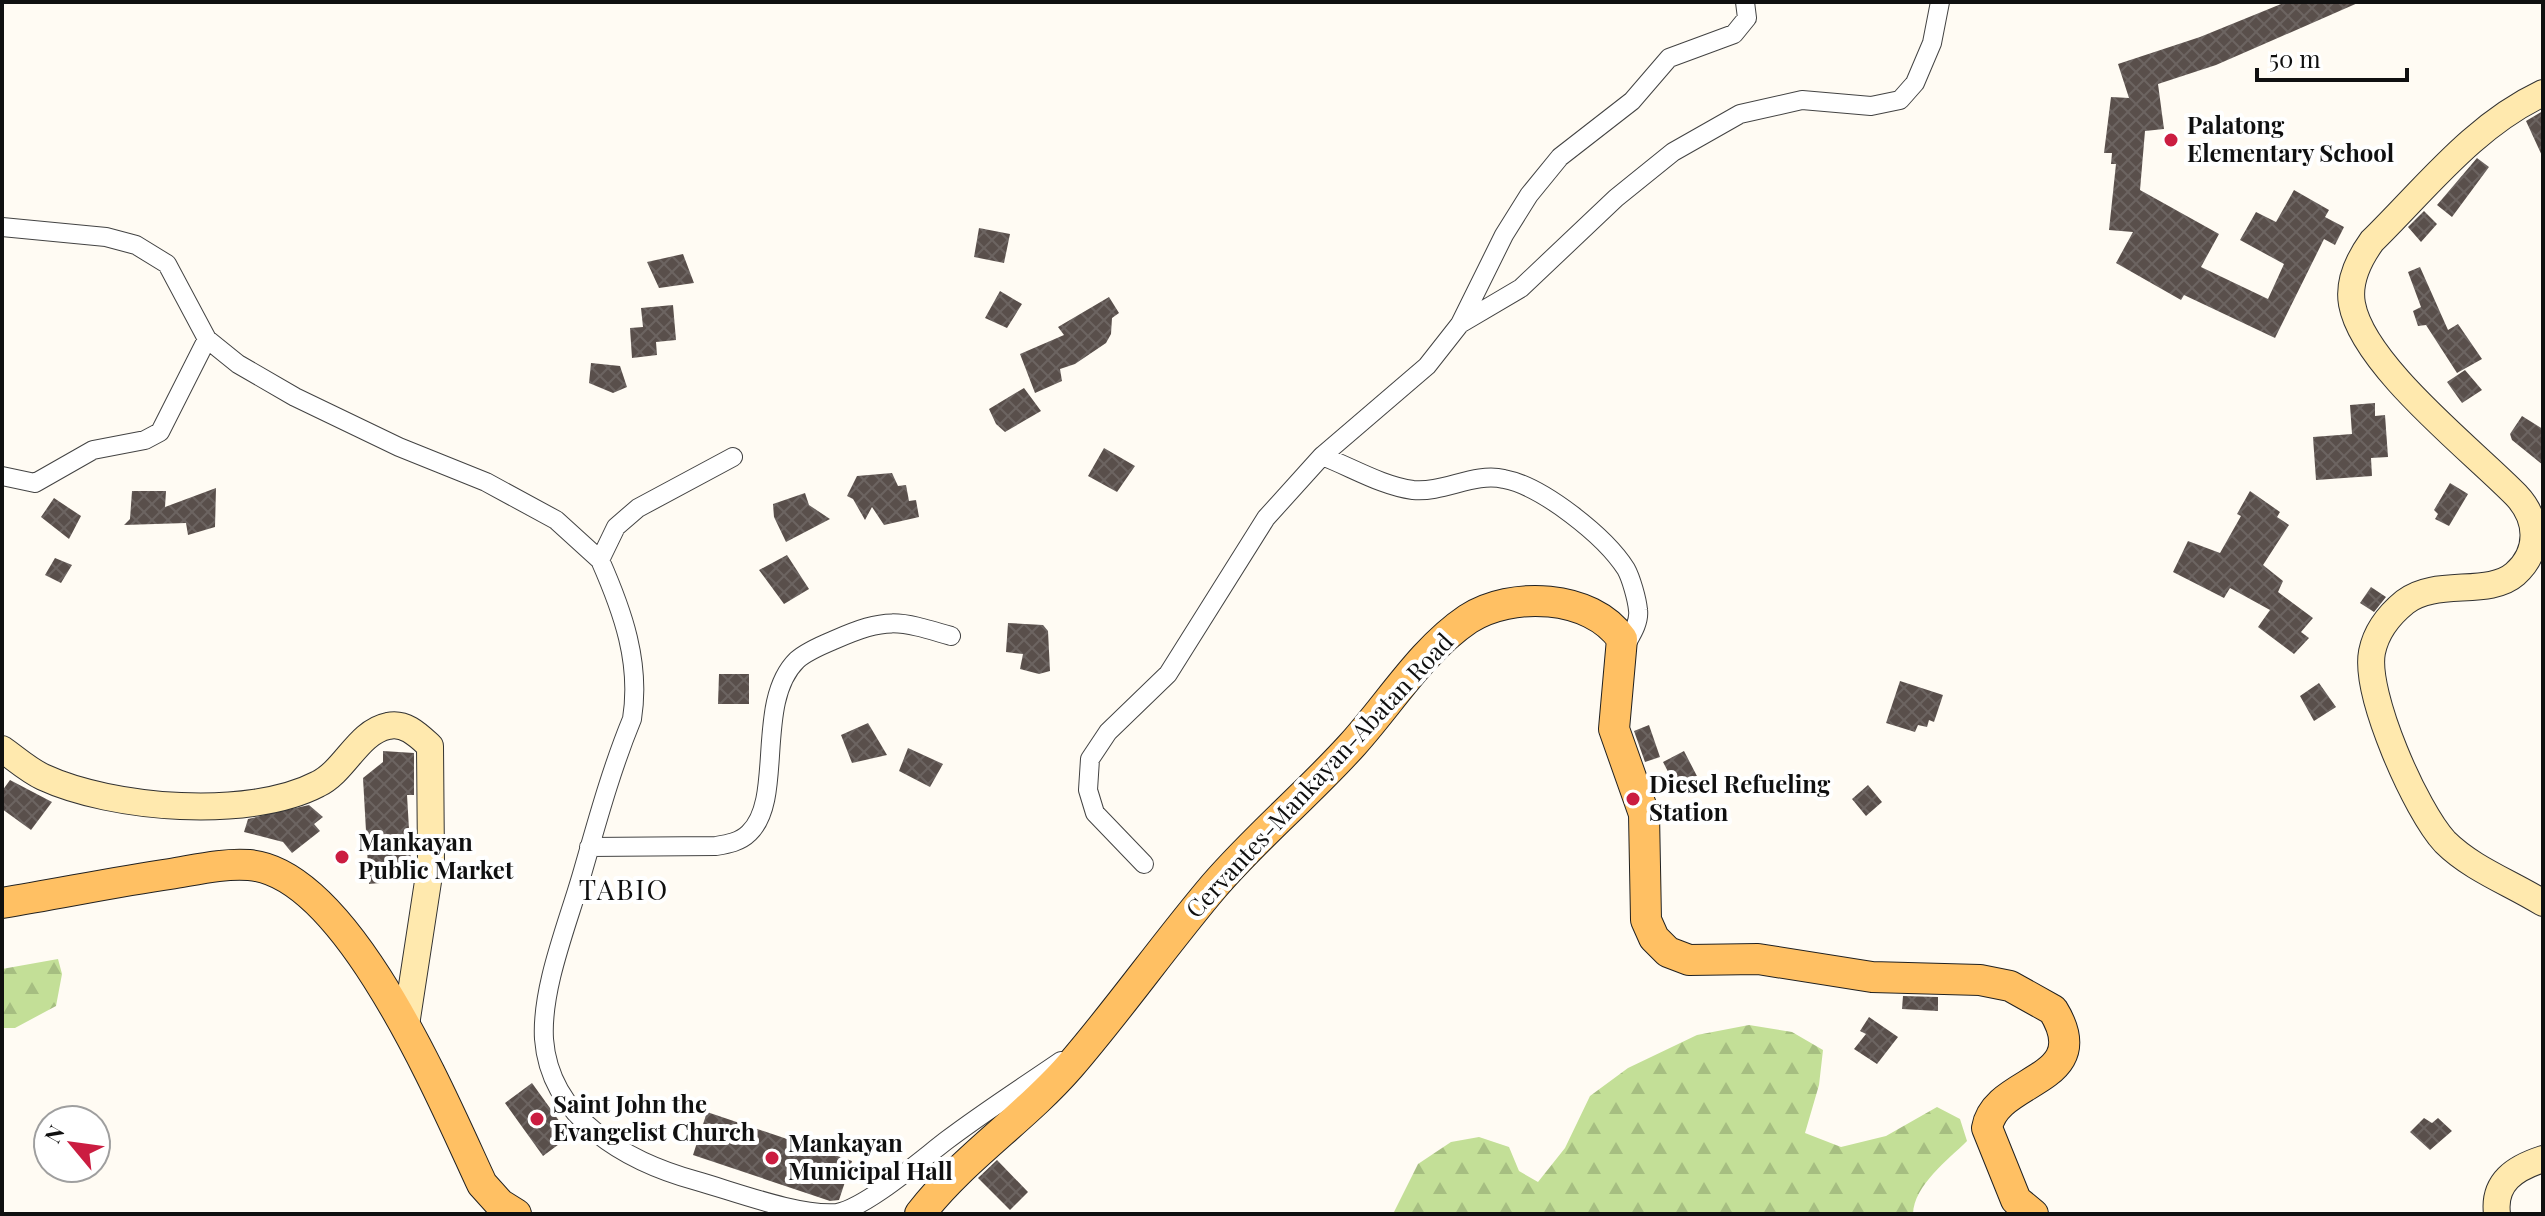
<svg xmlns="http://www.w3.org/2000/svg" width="2545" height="1216" font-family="'Playfair Display',serif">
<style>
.forest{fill:url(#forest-firs)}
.building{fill:url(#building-cross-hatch)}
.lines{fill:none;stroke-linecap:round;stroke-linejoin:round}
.street-casing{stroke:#434343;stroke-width:20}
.secondary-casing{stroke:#323232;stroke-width:28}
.primary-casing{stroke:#212121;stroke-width:32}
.street{stroke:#fff;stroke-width:18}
.secondary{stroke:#ffe9ae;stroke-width:26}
.primary{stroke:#ffc063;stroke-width:30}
.poi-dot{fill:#cb1d41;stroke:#fff;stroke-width:3}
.labels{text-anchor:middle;stroke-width:8;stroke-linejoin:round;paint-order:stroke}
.poi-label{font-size:24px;font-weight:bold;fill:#101010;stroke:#fff;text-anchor:start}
.street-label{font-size:24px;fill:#101010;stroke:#fff}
.quarter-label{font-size:28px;letter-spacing:2px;fill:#101010;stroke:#fff}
</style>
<defs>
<pattern id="forest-firs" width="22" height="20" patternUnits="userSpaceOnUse" patternTransform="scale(2)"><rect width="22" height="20" fill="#c3df97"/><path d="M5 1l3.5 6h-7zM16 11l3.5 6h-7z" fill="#a6be81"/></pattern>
<pattern id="building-cross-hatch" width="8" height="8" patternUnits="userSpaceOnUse" patternTransform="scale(2)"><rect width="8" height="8" fill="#594f4b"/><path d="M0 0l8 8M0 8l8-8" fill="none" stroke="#6c6461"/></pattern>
</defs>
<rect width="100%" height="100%" fill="#fffbf3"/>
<!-- forest -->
<path class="forest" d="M 58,959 L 62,974 L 56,1006 L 15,1028 L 2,1028 L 2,969 Z
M 1749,1025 L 1792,1032 L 1823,1050 L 1819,1085 L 1805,1133 L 1841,1147 L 1886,1136 L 1937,1107 L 1960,1119 L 1967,1141 C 1948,1160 1914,1185 1913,1214 L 1393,1214 L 1418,1164 L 1451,1142 L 1479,1137 L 1509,1147 L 1519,1171 L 1538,1182 L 1565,1148 L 1590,1096 L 1628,1068 L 1697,1035 Z"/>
<!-- building -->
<path class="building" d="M 2286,2 L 2360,2 L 2216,65 L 2158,84 L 2164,129 L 2145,131 L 2140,190 L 2219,234 L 2201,267 L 2268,299 L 2284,264 L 2240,240 L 2256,212 L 2276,222 L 2294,190 L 2329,210 L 2325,217 L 2344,227 L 2335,245 L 2324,239 L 2275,338 L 2184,295 L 2181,300 L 2116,263 L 2133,232 L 2109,230 L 2116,164 L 2111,164 L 2112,153 L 2104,153 L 2111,97 L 2129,98 L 2118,64 L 2200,37 Z
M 2543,111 L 2543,158 L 2526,121 Z
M 2477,158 L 2489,167 L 2452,217 L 2437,205 Z
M 2424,211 L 2437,224 L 2421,242 L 2408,227 Z
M 979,228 L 1010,234 L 1004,263 L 974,257 Z
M 683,254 L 694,283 L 659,288 L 647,262 Z
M 2420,267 L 2448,330 L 2458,324 L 2482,359 L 2457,373 L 2426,325 L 2418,326 L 2413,311 L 2421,307 L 2408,272 Z
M 1000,291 L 1022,304 L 1007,328 L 985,318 Z
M 1109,297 L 1119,313 L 1112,318 L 1111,334 L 1106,343 L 1075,364 L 1060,369 L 1062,381 L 1035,393 L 1020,354 L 1064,335 L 1058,327 Z
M 673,305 L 676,340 L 656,342 L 657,355 L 632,358 L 630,328 L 643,327 L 641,308 Z
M 591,363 L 620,366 L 627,387 L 613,393 L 589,383 Z
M 2465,370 L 2482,390 L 2462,403 L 2447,382 Z
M 1024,388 L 1041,411 L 1005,432 L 996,424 L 989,409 Z
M 2375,403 L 2375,416 L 2385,415 L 2388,457 L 2371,458 L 2372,476 L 2316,480 L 2313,437 L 2352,434 L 2350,405 Z
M 2522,416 L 2543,429 L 2543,465 L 2512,440 L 2510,434 Z
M 1104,448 L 1135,466 L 1117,492 L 1088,476 Z
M 892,473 L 898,486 L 906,485 L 909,501 L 916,500 L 919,517 L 884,525 L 872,507 L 865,520 L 853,499 L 847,496 L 857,476 Z
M 2450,483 L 2468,494 L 2449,526 L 2435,519 L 2438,514 L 2434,510 Z
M 216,488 L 215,527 L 188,535 L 186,523 L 124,525 L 130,519 L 132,491 L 166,491 L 165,507 Z
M 2250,491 L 2280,512 L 2277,517 L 2289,525 L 2263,565 L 2283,581 L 2278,592 L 2313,618 L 2301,632 L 2309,638 L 2294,654 L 2258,627 L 2270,610 L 2230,588 L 2224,598 L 2173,572 L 2188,541 L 2220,553 L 2241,516 L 2237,514 Z
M 805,493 L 809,505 L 830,519 L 786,542 L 774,517 L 773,504 Z
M 54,498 L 81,516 L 69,539 L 41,517 Z
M 787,555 L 809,589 L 784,604 L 759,570 Z
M 55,558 L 72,565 L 61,583 L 45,575 Z
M 2371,587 L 2386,597 L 2374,612 L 2360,603 Z
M 1008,623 L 1043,625 L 1048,631 L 1050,671 L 1039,674 L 1020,669 L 1023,654 L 1006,652 Z
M 719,674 L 749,674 L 749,704 L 718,704 Z
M 1900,681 L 1943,695 L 1934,722 L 1929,720 L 1927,727 L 1918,725 L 1915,732 L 1886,723 Z
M 2319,683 L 2336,707 L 2314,721 L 2300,696 Z
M 868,723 L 887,755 L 852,763 L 841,735 Z
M 1649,725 L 1660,757 L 1645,762 L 1634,731 Z
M 908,748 L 943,764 L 930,787 L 899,771 Z
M 383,751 L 414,753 L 414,795 L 407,795 L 412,880 L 369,884 L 363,778 L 383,762 Z
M 1684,751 L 1699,780 L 1678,791 L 1663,762 Z
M 10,780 L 52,802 L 31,830 L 2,809 L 2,791 Z
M 1868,785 L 1882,802 L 1866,816 L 1852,799 Z
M 309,805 L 323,817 L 314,824 L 320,831 L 292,853 L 283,842 L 244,832 L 248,819 Z
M 1903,996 L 1938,997 L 1938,1011 L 1902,1009 Z
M 1869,1017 L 1898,1037 L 1877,1064 L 1854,1049 L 1866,1034 L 1860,1031 Z
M 532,1083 L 570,1136 L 543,1156 L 505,1103 Z
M 707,1112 L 852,1161 L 839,1200 L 830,1201 L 693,1155 Z
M 2424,1118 L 2432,1123 L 2438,1118 L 2452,1131 L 2430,1150 L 2410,1132 Z
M 997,1160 L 1028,1192 L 1010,1210 L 978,1178 Z"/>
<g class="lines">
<!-- street casing -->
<g class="street-casing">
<path id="street" d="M 2,227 L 106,237 L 136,245 L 167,264 L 207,339 L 238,364 L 295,397 L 399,447 L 486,482 L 556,520 L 600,560
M 1460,324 L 1521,288 L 1616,198 L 1673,152 L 1740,114 L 1802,100 L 1871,106 L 1900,100 L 1915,83 L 1932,43 L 1940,2
M 1322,456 L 1427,366 L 1460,324 L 1504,235 L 1529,195 L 1560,157 L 1632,101 L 1669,58 L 1734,34 L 1747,18 L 1745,2
M 733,457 L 638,508 L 616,527 L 600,560 C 623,612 641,663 632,719 C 611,770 597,822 582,874 C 568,923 541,988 544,1039 C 550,1119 627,1162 697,1181 C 736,1192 798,1216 837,1213 C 867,1207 922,1159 947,1140 C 984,1112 1023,1087 1061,1061
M 2,476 L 35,483 L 93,450 L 145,440 L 160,432 L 207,339
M 589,847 L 716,846 C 728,844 740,842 749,833 C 785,799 754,702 797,660 C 807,651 822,645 834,640 C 887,617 897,620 951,636
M 1144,864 L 1095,813 L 1088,790 L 1090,759 L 1108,732 L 1168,674 L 1266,518 L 1322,456 C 1351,467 1382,486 1413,490 C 1444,493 1474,472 1504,479 C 1542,486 1605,536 1626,569 C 1631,578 1637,599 1638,610 C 1640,624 1629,638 1623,650"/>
</g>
<!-- secondary casing -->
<g class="secondary-casing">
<path id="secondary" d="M 2543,93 C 2473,126 2426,188 2372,241 C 2359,259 2348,282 2352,304 C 2363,365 2471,449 2516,495 C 2538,518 2541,551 2515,574 C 2489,597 2435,578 2405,602 C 2389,615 2376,632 2372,652 C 2364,694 2416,811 2445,842 C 2472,869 2511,883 2543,903
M 2,749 C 15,758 28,770 43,777 C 112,809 249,820 318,784 C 345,771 358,732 388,726 C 405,722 418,735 430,746 L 431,862 L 406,1025
M 2497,1214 C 2493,1182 2515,1168 2543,1159"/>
</g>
<!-- primary casing -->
<g class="primary-casing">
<path id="primary" d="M 2,903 C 58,894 114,882 170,874 C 195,870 223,863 249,865 C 349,873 444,1103 482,1184 L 500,1204 L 516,1214
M 920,1214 C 963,1158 1024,1119 1070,1066 C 1120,1008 1164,945 1214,886 C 1257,836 1309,793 1353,744 C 1390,703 1422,650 1468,619 C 1511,591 1591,594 1622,639 L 1614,729 L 1644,814 L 1646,920 L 1654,938 L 1668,952 L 1689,960 L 1758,959 L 1872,977 L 1980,980 L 2010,986 L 2053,1010 C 2098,1083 1995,1077 1987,1128 L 2016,1200 L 2033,1214"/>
</g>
<!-- street -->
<use href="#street" class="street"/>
<!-- secondary -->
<use href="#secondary" class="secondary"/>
<!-- primary -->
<use href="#primary" class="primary"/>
</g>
<!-- markers -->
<g class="poi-dot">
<circle cx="2171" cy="140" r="8"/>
<circle cx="1633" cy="799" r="8"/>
<circle cx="342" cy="857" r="8"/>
<circle cx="537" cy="1119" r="8"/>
<circle cx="772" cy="1158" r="8"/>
</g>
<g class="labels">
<!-- poi labels -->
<g class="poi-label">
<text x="2187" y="134">Palatong<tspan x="2187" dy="28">Elementary School</tspan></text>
<text x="1649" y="793">Diesel Refueling<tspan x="1649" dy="28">Station</tspan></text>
<text x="358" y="851">Mankayan<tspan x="358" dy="28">Public Market</tspan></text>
<text x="553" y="1113">Saint John the<tspan x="553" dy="28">Evangelist Church</tspan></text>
<text x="788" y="1152">Mankayan<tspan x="788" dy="28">Municipal Hall</tspan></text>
</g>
<!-- street labels -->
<g class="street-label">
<text transform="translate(1320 776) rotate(-47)" y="8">Cervantes-Mankayan-Abatan Road</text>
</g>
<!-- quarter labels -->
<g class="quarter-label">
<text x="624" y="900">TABIO</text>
</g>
</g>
<!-- border -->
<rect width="2545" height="1216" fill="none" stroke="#101010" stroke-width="8"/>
<!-- north arrow -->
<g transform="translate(72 1144) rotate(299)"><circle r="38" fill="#ffffff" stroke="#9f9f9f" stroke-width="2"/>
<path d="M0-6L14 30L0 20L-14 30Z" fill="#cb1d41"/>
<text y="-12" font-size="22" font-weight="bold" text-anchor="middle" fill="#101010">N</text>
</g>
<!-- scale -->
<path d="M2257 68v12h150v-12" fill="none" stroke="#101010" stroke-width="4"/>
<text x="2269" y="68" font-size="24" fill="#101010" stroke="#ffffff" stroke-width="6" paint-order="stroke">50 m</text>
</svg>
